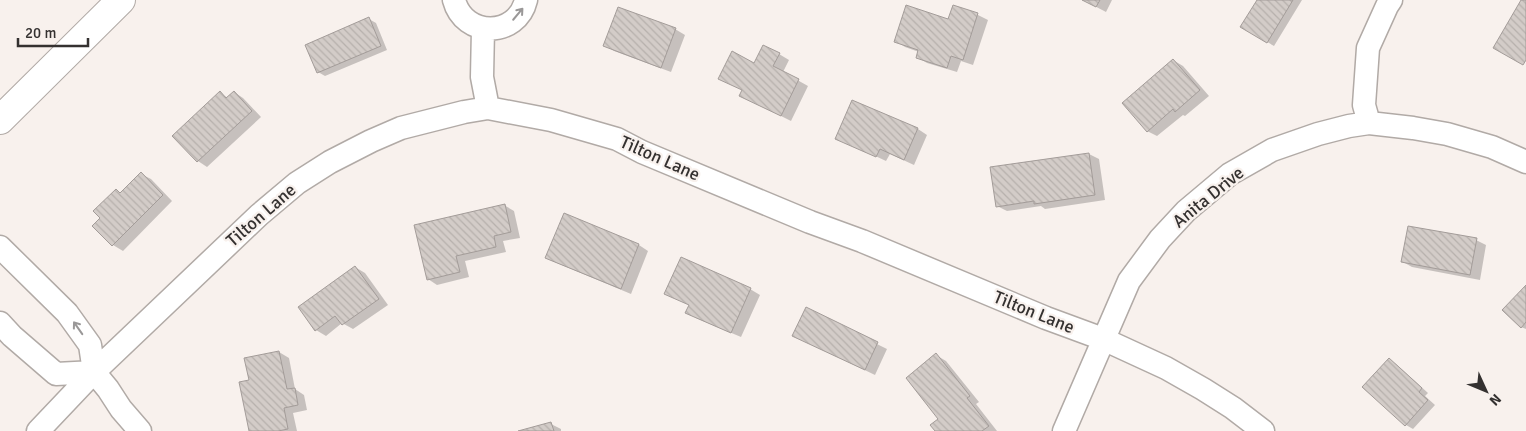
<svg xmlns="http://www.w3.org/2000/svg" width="1526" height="431" font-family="Signika,sans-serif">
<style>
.shadow{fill:#0003}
.building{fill:url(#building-back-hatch);stroke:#a39c99}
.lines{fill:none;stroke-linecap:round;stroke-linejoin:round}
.street-casing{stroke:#b1aaa6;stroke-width:25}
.secondary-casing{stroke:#b1aaa6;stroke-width:30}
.street{stroke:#fff;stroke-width:22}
.secondary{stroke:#fff;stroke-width:28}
.oneway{stroke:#9a9898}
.labels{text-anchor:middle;stroke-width:4.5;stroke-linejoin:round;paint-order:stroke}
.street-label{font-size:18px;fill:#343130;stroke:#f8f1ed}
</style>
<defs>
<pattern id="building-back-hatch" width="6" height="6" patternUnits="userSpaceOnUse" patternTransform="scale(1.25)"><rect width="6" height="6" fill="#d3ccc8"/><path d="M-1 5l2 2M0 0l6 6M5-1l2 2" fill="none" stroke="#b6b0ac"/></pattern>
</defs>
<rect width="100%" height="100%" fill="#f8f1ed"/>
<!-- shadow -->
<path class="shadow" d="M 1083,0 L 1112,0 L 1106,12 Z
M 1259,0 L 1302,0 L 1274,46 L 1242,27 Z
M 954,6 L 978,15 L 988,20 L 973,65 L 961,61 L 957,72 L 927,63 L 917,57 L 919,52 L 905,47 L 896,41 L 949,21 Z
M 369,19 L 376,23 L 387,50 L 325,76 L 318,72 Z
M 675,29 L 685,35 L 671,72 L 614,51 L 605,45 Z
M 779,54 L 789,60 L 783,72 L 808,86 L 791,121 L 751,101 L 754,64 Z
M 1173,60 L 1183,66 L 1209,96 L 1185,116 L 1183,115 L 1157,136 L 1147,131 Z
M 234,92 L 243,98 L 261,117 L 207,167 L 198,161 L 174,136 L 220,93 L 228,98 Z
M 853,101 L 918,129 L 927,135 L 914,165 L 890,154 L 886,161 L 837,138 Z
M 1089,154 L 1099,159 L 1105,200 L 1045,209 L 1041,206 L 1007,211 L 997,206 Z
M 141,174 L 151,179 L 172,201 L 123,251 L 113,245 L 94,226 L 102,218 L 121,194 Z
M 504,205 L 514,211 L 520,238 L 503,241 L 506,252 L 465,261 L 469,277 L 437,285 L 428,279 Z
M 565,215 L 639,245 L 648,251 L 631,294 L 557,263 L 547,258 Z
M 1476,240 L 1486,245 L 1480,280 L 1412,267 L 1403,262 Z
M 355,267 L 365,273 L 388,305 L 353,329 L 342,323 L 326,336 L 316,330 Z
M 1526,287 L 1526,329 L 1521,327 Z
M 750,289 L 760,295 L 741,337 L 696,318 Z
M 806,309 L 887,349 L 875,375 L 804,341 Z
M 279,352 L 289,358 L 295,389 L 304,395 L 307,410 L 293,413 L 297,431 L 250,431 L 250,381 Z
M 936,355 L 946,361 L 979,402 L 976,404 L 997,431 L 936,431 L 940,419 Z
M 1389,360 L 1396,364 L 1428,393 L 1425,396 L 1435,405 L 1413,429 L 1406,425 L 1364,387 Z
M 551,424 L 561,429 L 561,431 L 523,431 Z"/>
<!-- building -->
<path class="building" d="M 1082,0 L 1100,0 L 1096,7 Z
M 1257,0 L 1293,0 L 1267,43 L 1240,27 Z
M 1521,0 L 1526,0 L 1526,60 L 1523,65 L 1493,48 Z
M 906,5 L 948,19 L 953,5 L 978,13 L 963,60 L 951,56 L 947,68 L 916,58 L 918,50 L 894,42 Z
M 618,7 L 676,28 L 661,68 L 603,46 Z
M 369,17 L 381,46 L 317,73 L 305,45 Z
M 763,45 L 780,53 L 773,66 L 799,79 L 781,116 L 739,96 L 742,90 L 718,79 L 732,51 L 754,63 Z
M 1173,59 L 1200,90 L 1175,112 L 1173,109 L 1147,132 L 1122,103 Z
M 220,91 L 226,98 L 234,91 L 252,111 L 197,162 L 172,136 Z
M 852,100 L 918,128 L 904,160 L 880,149 L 876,157 L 835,139 Z
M 1089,153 L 1095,195 L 1034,204 L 1034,201 L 996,207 L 990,167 Z
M 141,172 L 163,195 L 112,246 L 92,226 L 100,218 L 93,211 L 116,189 L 120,193 Z
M 505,204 L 511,232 L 494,236 L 496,247 L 456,256 L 460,272 L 427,280 L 414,225 Z
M 564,213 L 639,244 L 621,289 L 545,258 Z
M 1408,226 L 1477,238 L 1470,275 L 1401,262 Z
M 681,257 L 751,288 L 731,333 L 685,313 L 689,305 L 664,294 Z
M 355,266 L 379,299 L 342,325 L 335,316 L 315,331 L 298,307 Z
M 1526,285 L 1526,322 L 1521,328 L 1502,310 Z
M 806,307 L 878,342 L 865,370 L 792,336 Z
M 279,351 L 287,389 L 295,388 L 298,405 L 284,408 L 288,429 L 278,431 L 249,431 L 239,382 L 249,380 L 244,358 Z
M 936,353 L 970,396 L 967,398 L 989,426 L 982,431 L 935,431 L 930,425 L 938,419 L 906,378 Z
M 1389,358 L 1422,388 L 1419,392 L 1428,400 L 1405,426 L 1362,387 Z
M 551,422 L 554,431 L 518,431 Z"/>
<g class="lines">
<!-- street casing -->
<g class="street-casing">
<path id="street" d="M 454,0 C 464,38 517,38 526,0
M 483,29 L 482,77 L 488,108
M 1369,123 L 1364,105 L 1368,48 L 1387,6 L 1391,0
M 0,247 L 67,313 L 90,345 L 94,372 L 108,389 L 121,409 L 140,431
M 0,323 L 12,336 L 56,374 L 94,372
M 38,431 L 94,372 L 259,215 L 297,183 L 330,162 L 371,141 L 401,128 L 464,112 L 488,108 L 551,120 L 617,139 L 642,152 L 810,222 L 862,241 L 1046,318 L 1103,339 L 1166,368 L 1203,389 L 1233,408 L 1263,431
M 1064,431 L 1129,281 L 1160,239 L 1186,211 L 1230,174 L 1272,150 L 1318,134 L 1349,126 L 1369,123 L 1413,128 L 1447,134 L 1492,147 L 1526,162"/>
</g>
<!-- secondary casing -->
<g class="secondary-casing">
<path id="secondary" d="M 0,120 L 121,0"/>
</g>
<!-- street -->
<use href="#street" class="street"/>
<!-- secondary -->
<use href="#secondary" class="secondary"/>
</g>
<!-- one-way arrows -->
<defs><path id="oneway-shaft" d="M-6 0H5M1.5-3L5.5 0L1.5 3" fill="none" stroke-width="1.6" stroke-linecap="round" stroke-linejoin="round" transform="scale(1.25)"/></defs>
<g class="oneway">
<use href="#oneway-shaft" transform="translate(518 14) rotate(-50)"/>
<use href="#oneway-shaft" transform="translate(78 328) rotate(-125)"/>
</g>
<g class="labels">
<!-- street labels -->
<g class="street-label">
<text transform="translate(660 158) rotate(24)" y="6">Tilton Lane</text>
<text transform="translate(1208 197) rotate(-39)" y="6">Anita Drive</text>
<text transform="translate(261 215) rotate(-41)" y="6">Tilton Lane</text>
<text transform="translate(1034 312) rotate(22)" y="6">Tilton Lane</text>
</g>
</g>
<!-- north arrow -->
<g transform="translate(1486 391) rotate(134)" stroke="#f8f1ed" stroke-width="4" paint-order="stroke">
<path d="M0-4L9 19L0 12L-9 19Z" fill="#343130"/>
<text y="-8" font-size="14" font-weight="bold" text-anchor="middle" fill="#343130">N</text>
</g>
<!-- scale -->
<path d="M18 38v8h70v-8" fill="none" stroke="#343130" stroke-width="2.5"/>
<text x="25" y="38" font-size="15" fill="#343130" stroke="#f8f1ed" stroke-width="4" paint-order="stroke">20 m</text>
</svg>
